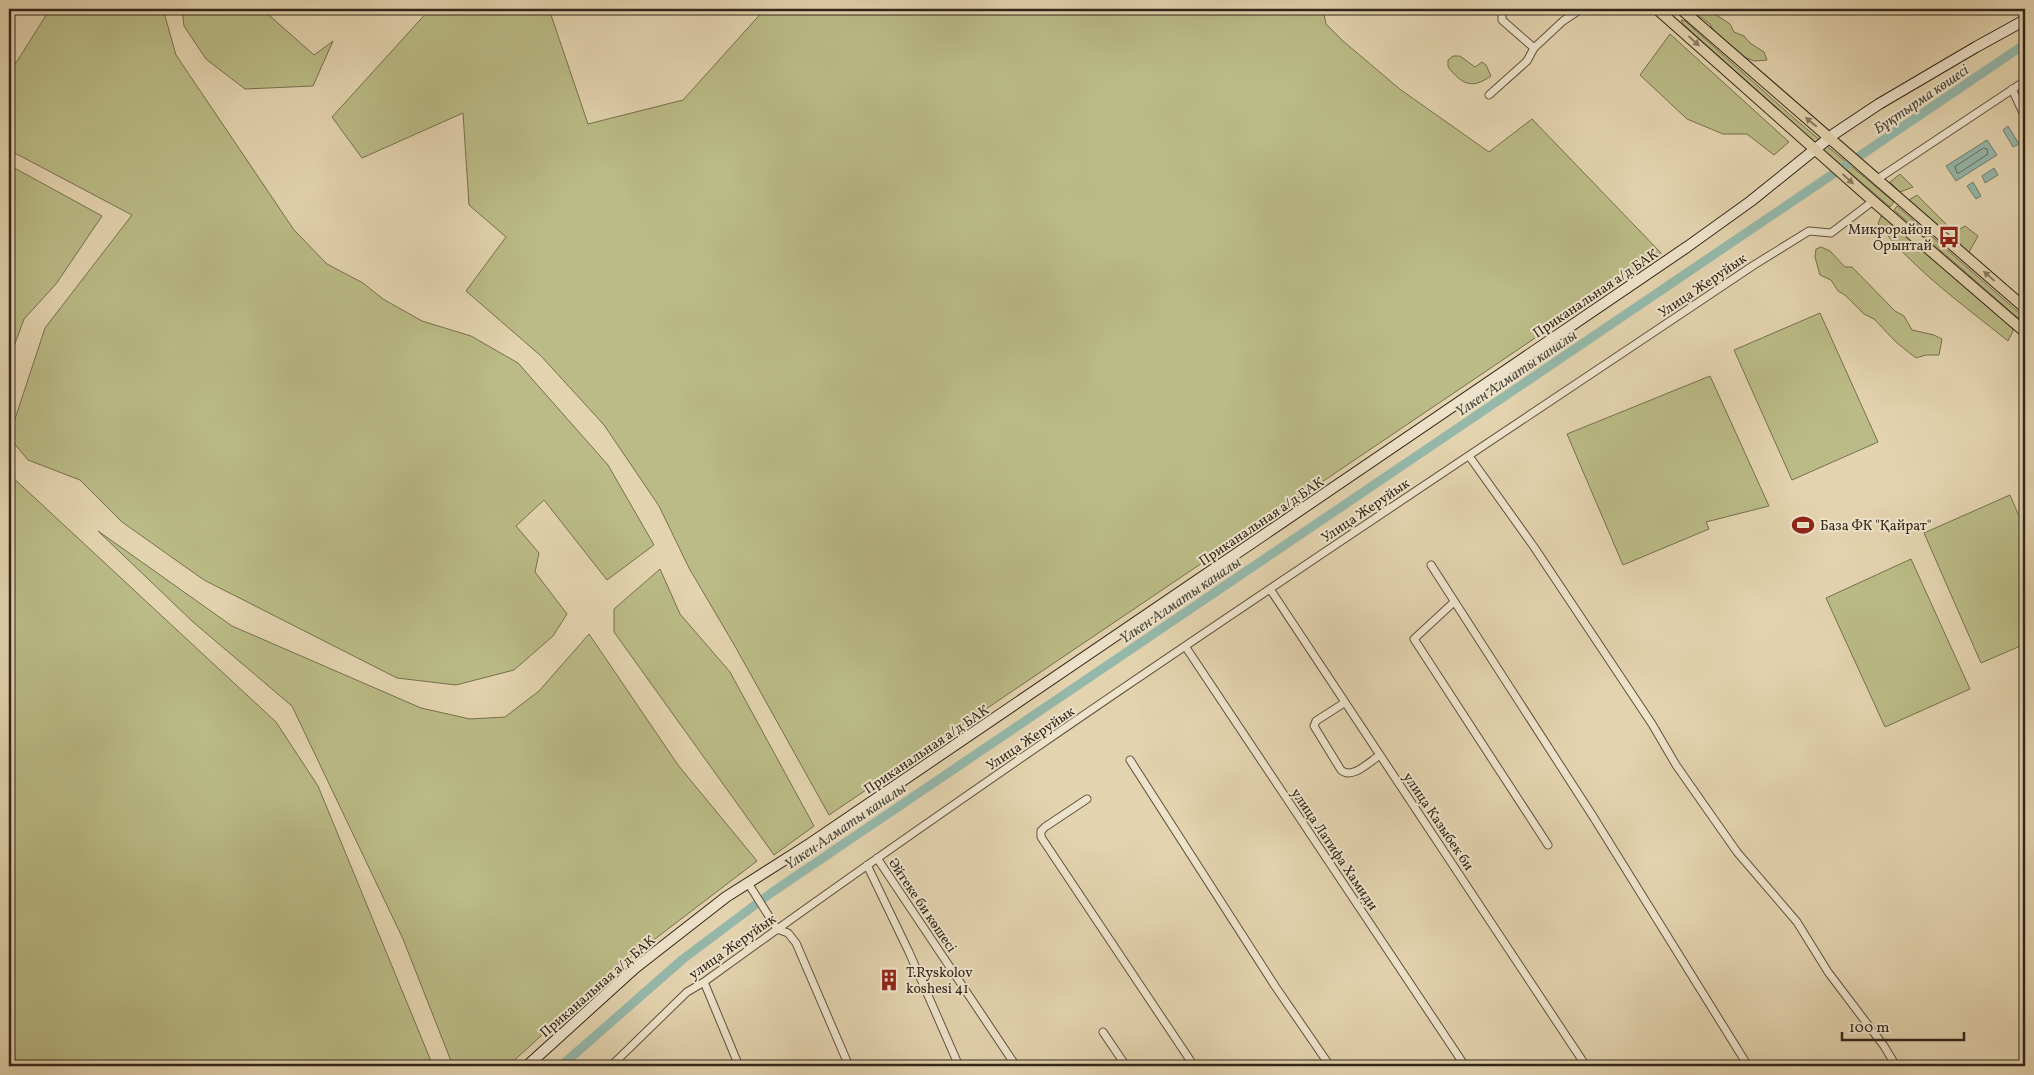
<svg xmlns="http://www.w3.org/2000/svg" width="2034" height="1075" font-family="Vollkorn,serif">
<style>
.green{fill:#babb86;stroke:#767050}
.water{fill:#95b8aa;stroke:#6e7e70}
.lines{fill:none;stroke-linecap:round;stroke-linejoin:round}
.shore{stroke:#646f62;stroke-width:1}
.canal{stroke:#95b8aa;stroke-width:9}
.street-casing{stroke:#5f513f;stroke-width:9}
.secondary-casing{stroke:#33261a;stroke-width:12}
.primary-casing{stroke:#33261a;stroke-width:12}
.street{stroke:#ede2ca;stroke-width:7}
.secondary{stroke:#ede2ca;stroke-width:10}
.primary{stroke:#e3d3ae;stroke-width:10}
.oneway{fill:#8b7c64}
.labels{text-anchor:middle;stroke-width:4;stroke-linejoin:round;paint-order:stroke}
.poi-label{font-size:14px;fill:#33261a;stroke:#ede2ca;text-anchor:start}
.street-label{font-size:14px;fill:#33261a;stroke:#ede2ca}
.water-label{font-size:15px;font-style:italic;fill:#4c4a3e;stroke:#ede2ca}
</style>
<rect width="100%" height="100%" fill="#e3d3ae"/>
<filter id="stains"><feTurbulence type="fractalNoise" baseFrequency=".004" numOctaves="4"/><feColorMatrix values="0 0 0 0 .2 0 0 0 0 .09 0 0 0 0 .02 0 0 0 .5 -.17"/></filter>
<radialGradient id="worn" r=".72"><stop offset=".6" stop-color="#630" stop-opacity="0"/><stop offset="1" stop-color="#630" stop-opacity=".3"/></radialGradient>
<!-- green -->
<path class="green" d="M 50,9 L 163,9 L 176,55 L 294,230 L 327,264 L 363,283 L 383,299 L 422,321 L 471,336 L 518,363 L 608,465 L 654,545 L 607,580 L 544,500 L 516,526 L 539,553 L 535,572 L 567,614 L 553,636 L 514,670 L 456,685 L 397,678 L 204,580 L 122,522 L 80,480 L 28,460 L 9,437 L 45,328 L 132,215 L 9,150 L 9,74 Z
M 182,9 L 262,9 L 314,55 L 333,41 L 313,86 L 245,89 L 206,59 L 184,26 Z
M 430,9 L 549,9 L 588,124 L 683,100 L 765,9 L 1323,9 L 1326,24 L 1343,41 L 1401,90 L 1489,152 L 1532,119 L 1661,253 L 829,815 L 736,648 L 689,568 L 659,506 L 604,425 L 541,356 L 466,291 L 506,237 L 469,205 L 463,113 L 362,158 L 332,117 Z
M 1690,9 L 1711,9 L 1713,13 L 1730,24 L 1734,32 L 1744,36 L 1750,43 L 1764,52 L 1767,60 L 1754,61 L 1740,55 L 1713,30 L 1710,24 Z
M 1681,20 L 1685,21 L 1796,120 L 1894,202 L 1890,207 L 1792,123 L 1683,24 Z
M 1670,34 L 1789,142 L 1774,155 L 1747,134 L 1723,134 L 1687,119 L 1640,75 Z
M 1453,56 L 1460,56 L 1475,67 L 1482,62 L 1486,65 L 1491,76 C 1471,90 1462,84 1448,67 L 1448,60 Z
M 9,165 L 102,216 L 56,284 L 24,319 L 9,360 Z
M 1900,174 L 1913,187 L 1900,192 L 1890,182 Z
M 1917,195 L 1947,225 L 1941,231 L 1909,200 Z
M 1897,206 L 2025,318 L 2025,324 L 1894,210 Z
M 1881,216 L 1889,218 L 2011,323 L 2013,331 L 2008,341 C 1962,304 1914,270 1878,224 Z
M 1965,226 L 1978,236 L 1968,254 L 1959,245 L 1959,237 L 1953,233 Z
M 1821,247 L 1830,251 L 1845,267 L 1852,267 L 1895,311 L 1904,316 L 1912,330 L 1934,335 L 1942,339 L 1939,355 L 1926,355 L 1916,358 L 1897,343 L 1874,319 L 1864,314 L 1845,295 L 1838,291 L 1831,280 L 1820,275 L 1815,257 L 1816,249 Z
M 1820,313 L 1878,442 L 1792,480 L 1734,350 Z
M 1710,376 L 1769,506 L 1706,522 L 1709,529 L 1623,565 L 1567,434 Z
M 9,474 L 276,722 L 318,786 L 433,1066 L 9,1066 Z
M 2010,495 L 2025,530 L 2025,644 L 1981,663 L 1924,533 Z
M 98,531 L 232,626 L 421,708 L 470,719 L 505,717 L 539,691 L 589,634 L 678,765 L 757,861 L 609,974 L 508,1066 L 453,1066 L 403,939 L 292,706 L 193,622 Z
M 1911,559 L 1970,689 L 1885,727 L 1826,598 Z
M 660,569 L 680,614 L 730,672 L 814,826 L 774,855 L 614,632 L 614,609 Z"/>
<!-- water -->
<path class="water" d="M 2008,126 L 2019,144 L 2013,147 L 2003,130 Z
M 1987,140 L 1997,155 L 1956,181 L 1946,166 Z
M 1994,168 L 1998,175 L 1985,183 L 1982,176 Z
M 1973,182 L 1981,196 L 1976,199 L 1967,186 Z"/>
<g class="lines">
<!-- shore -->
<path class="shore" d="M 1984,148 L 1987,149 L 1988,154 L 1959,173 L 1957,173 L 1955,167 Z"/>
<!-- canal -->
<path class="canal" d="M 561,1066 L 683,959 L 771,893 L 2025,44"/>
<!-- street casing -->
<g class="street-casing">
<path id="street" d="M 1534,48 L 1563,21 L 1581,9
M 2012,89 L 2025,117
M 1489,95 L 1527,61 L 1534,48 L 1502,20 L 1502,9
M 1876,180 L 2025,81
M 1469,456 L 1534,547 L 1652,724 L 1676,765 L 1737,852 L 1797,922 L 1828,972 L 1884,1046 L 1896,1066
M 1431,565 L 1594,818 L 1748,1066
M 1270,589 L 1586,1066
M 1454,602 L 1414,639 L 1548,845
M 1185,646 L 1465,1066
M 1344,703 L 1316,721 L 1314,726 L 1341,770 C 1352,780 1369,762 1380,755
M 1130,760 L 1275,986 L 1330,1066
M 1087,799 L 1045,827 L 1041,831 L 1041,837 L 1194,1066
M 877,858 L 1016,1066
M 867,865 L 909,952 L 959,1066
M 748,883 L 777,929 L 788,933 L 796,943 L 849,1066
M 704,982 L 739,1066
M 1103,1032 L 1126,1066
M 611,1066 L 687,992 L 704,982 C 1047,733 1402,501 1754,265 L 1809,231 L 1831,233 L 1873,201"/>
</g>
<!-- secondary casing -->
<g class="secondary-casing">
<path id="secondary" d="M 527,1066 L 635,968 L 726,897 L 811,843 L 1687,247 L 1751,201 L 1834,134 L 1879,104 L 1976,47 L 2025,20"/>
</g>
<!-- primary casing -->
<g class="primary-casing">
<path id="primary" d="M 1657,9 L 1873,201 L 2025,332
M 1681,9 L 2025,308"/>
</g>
<!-- street -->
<use href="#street" class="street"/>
<!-- secondary -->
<use href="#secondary" class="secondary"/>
<!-- primary -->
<use href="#primary" class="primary"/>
</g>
<!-- one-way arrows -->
<defs><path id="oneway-solid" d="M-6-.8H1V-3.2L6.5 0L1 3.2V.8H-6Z" transform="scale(1.25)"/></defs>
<g class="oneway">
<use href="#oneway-solid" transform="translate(1694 41) rotate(42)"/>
<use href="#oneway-solid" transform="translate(1811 122) rotate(-140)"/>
<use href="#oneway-solid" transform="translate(1848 179) rotate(42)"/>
<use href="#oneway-solid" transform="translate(1989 276) rotate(-139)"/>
</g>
<!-- icons -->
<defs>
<g id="bus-bare" transform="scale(1.725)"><path d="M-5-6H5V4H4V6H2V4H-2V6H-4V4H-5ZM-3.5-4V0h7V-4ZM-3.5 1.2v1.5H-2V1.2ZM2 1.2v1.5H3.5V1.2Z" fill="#8f2418" stroke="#ede2ca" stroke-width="2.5" paint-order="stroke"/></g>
<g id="stadium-bare" transform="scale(1.725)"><path d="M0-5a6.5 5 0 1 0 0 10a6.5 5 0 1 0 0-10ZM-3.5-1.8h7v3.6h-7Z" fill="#8f2418" stroke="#ede2ca" stroke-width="2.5" paint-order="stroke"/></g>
<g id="building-bare" transform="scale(1.725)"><path d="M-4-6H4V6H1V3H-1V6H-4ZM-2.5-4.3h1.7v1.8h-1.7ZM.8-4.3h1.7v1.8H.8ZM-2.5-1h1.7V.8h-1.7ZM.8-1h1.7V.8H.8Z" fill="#8f2418" stroke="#ede2ca" stroke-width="2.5" paint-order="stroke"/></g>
</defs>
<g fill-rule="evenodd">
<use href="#bus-bare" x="1949" y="237"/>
<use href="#stadium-bare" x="1803" y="525"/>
<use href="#building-bare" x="889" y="980"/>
</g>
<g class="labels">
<!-- poi labels -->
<g class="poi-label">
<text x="1932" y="234" text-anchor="end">Микрорайон<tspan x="1932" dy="16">Орынтай</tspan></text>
<text x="1820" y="530">База ФК "Қайрат"</text>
<text x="906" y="977">T.Ryskolov<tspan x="906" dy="16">koshesi 41</tspan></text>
</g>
<!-- street labels -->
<g class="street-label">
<text transform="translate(1702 285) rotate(-34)" y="5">Улица Жеруйык</text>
<text transform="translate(1595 293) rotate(-34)" y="5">Приканальная а/д БАК</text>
<text transform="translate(1365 510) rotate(-34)" y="5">Улица Жеруйык</text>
<text transform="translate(1261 521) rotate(-34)" y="5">Приканальная а/д БАК</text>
<text transform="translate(1030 738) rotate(-34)" y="5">Улица Жеруйык</text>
<text transform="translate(926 749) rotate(-34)" y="5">Приканальная а/д БАК</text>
<text transform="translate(1439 821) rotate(56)" y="5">улица Казыбек би</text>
<text transform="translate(1335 849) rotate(56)" y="5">улица Латифа Хамиди</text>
<text transform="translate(923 905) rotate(56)" y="5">Әйтеке би көшесі</text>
<text transform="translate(732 946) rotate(-35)" y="5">улица Жеруйык</text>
<text transform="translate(597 986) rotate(-41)" y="5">Приканальная а/д БАК</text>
</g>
<!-- water labels -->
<g class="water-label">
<text transform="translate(1921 99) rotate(-34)" y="5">Бұқтырма көшесі</text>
<text transform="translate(1516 373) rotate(-34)" y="5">Үлкен Алматы каналы</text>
<text transform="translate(1180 600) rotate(-34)" y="5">Үлкен Алматы каналы</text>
<text transform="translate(845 826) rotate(-34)" y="5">Үлкен Алматы каналы</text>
</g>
</g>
<!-- margin -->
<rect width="2034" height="1075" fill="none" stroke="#e3d3ae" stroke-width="30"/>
<rect x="10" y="10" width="2014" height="1055" fill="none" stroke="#33261a" stroke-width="2.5"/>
<rect x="15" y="15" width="2004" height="1045" fill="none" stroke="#33261a"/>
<!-- scale -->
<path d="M1842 1032v8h122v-8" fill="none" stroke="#33261a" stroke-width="2.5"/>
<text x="1849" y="1032" font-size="15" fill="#33261a" stroke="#ede2ca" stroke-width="4" paint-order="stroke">100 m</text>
<rect width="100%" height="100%" filter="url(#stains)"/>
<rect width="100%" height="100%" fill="url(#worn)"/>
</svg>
